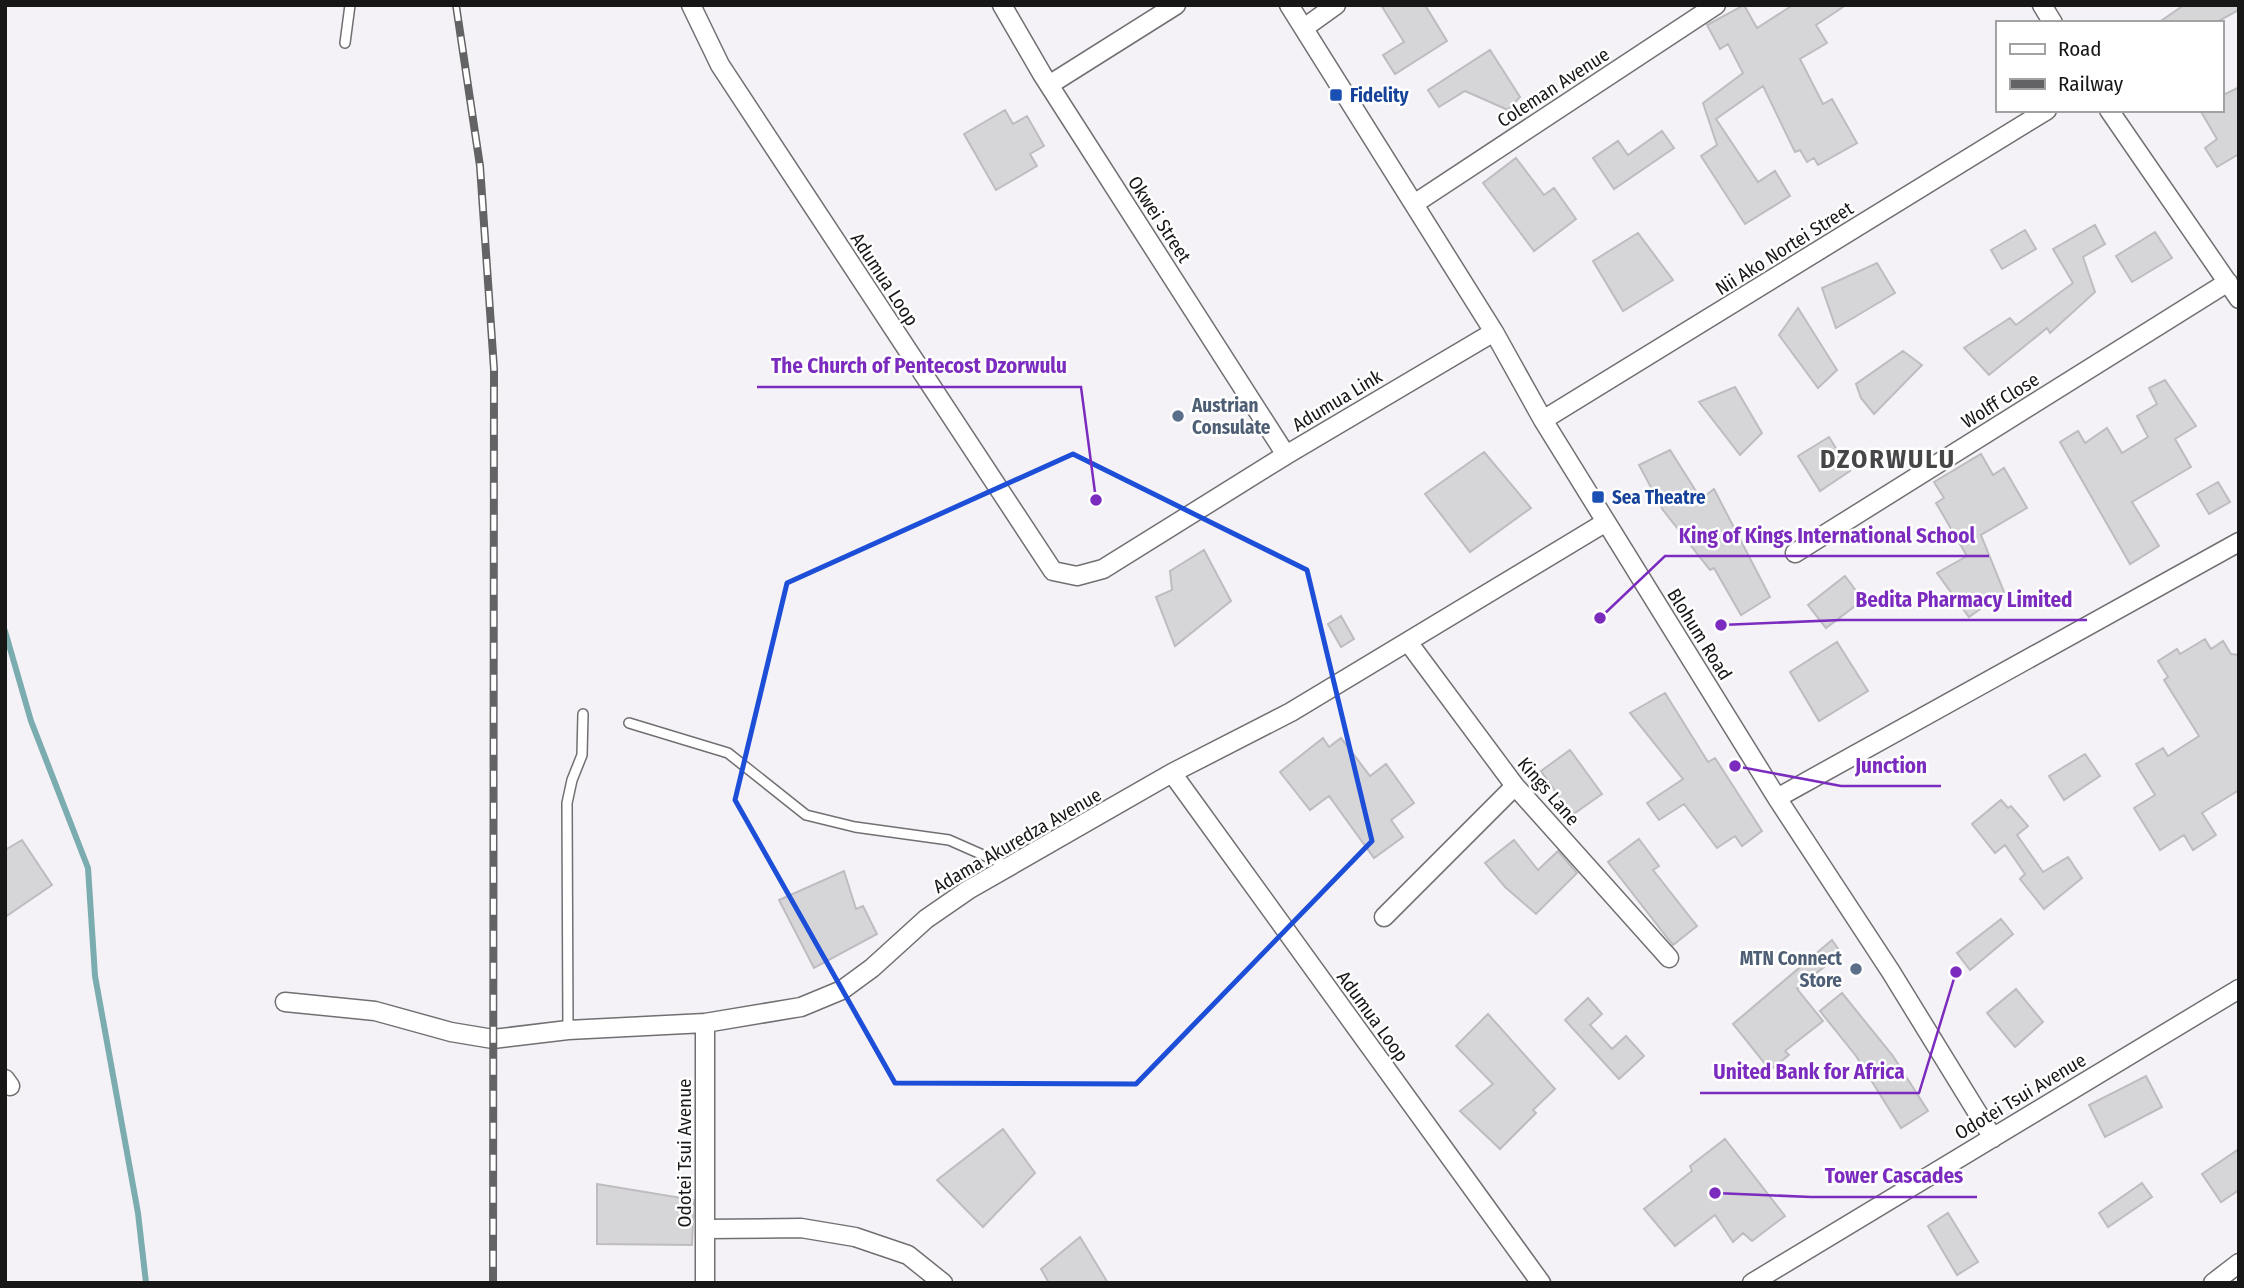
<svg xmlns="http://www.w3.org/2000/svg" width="2244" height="1288" font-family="'Fira Sans Condensed',sans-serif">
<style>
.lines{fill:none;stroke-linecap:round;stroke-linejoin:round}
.stream{stroke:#7bacaf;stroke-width:6}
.building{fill:#d6d5d8;stroke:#bebcc0;stroke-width:2}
.lane-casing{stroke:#716f72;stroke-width:12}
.street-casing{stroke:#716f72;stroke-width:21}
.lane{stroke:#fff;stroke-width:9}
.street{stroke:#fff;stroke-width:18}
.rail-casing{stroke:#636264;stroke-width:8}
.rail{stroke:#fff;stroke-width:5;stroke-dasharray:16;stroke-linecap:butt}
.marked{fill:none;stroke:#1d4ed8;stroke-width:5;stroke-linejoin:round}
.transit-dot{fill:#1a4fb4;stroke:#fff;stroke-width:2.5}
.service-dot{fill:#5c6f8a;stroke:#fff;stroke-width:2.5}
.labels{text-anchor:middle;stroke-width:5;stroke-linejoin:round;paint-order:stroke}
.street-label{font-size:19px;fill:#171718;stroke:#fff}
.transit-label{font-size:19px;font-weight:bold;fill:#164399;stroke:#fff;text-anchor:start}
.service-label{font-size:19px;font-weight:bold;fill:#4e5e75;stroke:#fff;text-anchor:start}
.district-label{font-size:26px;font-weight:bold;letter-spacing:2px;fill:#464548;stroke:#fff}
.leader{fill:none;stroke:#7b2cbf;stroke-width:2.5}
.callout-dot{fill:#7b2cbf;stroke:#fff;stroke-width:2.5}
.callout-label{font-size:21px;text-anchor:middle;font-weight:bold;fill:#7b2cbf;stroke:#fff;stroke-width:5;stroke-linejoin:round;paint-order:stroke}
</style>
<rect width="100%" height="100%" fill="#f4f2f6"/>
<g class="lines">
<!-- stream -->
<path class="stream" d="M 5,631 L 31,721 L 88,868 L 95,976 L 138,1213 L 146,1283"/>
</g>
<!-- building -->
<path class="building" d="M 1381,5 L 1425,5 L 1447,41 L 1395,74 L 1383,55 L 1404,42 Z
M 1744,5 L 1757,28 L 1793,5 L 1846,5 L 1816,25 L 1827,43 L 1800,59 L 1823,104 L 1832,99 L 1857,143 L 1818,165 L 1814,158 L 1807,162 L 1800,150 L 1795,152 L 1763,86 L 1716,119 L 1758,182 L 1775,171 L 1790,196 L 1745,224 L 1701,156 L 1717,145 L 1703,103 L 1743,73 L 1728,44 L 1720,49 L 1707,25 Z
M 2184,5 L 2239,5 L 2239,10 L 2215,23 L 2158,23 Z
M 1490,50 L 1520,97 L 1508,110 L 1465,91 L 1439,107 L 1428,90 Z
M 2239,87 L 2239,154 L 2217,167 L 2205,148 L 2217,139 L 2200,110 L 2221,110 L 2221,96 Z
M 1005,110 L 1013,124 L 1027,116 L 1044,146 L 1030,154 L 1037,166 L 996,190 L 964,134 Z
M 1662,131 L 1674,148 L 1614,189 L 1593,158 L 1618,141 L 1628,155 Z
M 1516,158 L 1544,195 L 1554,188 L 1576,219 L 1534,251 L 1483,183 Z
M 2095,225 L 2105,244 L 2083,257 L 2095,292 L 2050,333 L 2047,328 L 1989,375 L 1964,348 L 2010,318 L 2016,325 L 2073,283 L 2053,249 Z
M 2025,230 L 2036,249 L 2002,269 L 1991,250 Z
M 2155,232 L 2172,258 L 2132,282 L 2116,256 Z
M 1638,233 L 1673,280 L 1623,311 L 1593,261 Z
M 1877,263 L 1895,293 L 1836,328 L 1822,288 Z
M 1798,308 L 1837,370 L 1818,388 L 1779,335 Z
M 1903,351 L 1922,365 L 1874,414 L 1861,398 L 1856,384 Z
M 2165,380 L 2196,426 L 2175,439 L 2191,467 L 2132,502 L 2159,546 L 2130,564 L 2060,442 L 2078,431 L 2085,443 L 2107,428 L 2122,453 L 2148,437 L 2137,416 L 2157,404 L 2149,388 Z
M 1735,387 L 1762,433 L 1740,455 L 1699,402 Z
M 1829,437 L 1850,471 L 1820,491 L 1798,456 Z
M 1670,450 L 1701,499 L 1714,489 L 1770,597 L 1741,615 L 1714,568 L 1710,570 L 1663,510 L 1639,465 Z
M 1484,452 L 1531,508 L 1470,552 L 1425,494 Z
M 1981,454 L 1993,475 L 2004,468 L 2027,508 L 1981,535 L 2004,592 L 1969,617 L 1937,573 L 1967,556 L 1936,503 L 1944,498 L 1934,482 Z
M 2218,482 L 2230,502 L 2209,514 L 2197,494 Z
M 1204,550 L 1231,601 L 1175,646 L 1156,597 L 1172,590 L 1170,571 Z
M 1845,576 L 1863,600 L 1826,628 L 1808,605 Z
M 1341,616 L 1354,639 L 1341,647 L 1328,624 Z
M 2205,639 L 2211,649 L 2223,641 L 2231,654 L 2239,655 L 2239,790 L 2202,813 L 2216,835 L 2193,850 L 2184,835 L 2160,850 L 2134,808 L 2155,795 L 2136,764 L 2163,748 L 2168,756 L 2199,736 L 2164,680 L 2168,677 L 2158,661 L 2177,649 L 2180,654 Z
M 1837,642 L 1868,691 L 1819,721 L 1790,672 Z
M 1665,693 L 1708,762 L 1715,758 L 1762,831 L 1742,846 L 1735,836 L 1717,848 L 1684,804 L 1659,820 L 1647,803 L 1683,779 L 1630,713 Z
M 1323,738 L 1329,747 L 1341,738 L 1370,776 L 1386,764 L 1414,803 L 1391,820 L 1403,837 L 1374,858 L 1329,796 L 1310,810 L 1280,772 Z
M 1570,750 L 1602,794 L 1572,815 L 1541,771 Z
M 2085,754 L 2100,776 L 2064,800 L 2049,776 Z
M 2001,800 L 2008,808 L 2011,806 L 2028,826 L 2017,835 L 2043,872 L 2068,857 L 2082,878 L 2044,909 L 2020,879 L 2025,874 L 2005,845 L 1995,853 L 1972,824 Z
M 1639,839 L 1659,866 L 1653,870 L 1697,926 L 1673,945 L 1608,862 Z
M 22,840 L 52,885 L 5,917 L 5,850 Z
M 1514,840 L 1538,870 L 1558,851 L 1577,873 L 1536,914 L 1505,887 L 1485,863 Z
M 844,871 L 856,909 L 863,906 L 877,934 L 814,968 L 779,900 Z
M 2001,919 L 2013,934 L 1970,970 L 1957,953 Z
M 1832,940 L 1841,953 L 1797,989 L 1823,1021 L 1785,1051 L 1789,1055 L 1770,1070 L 1733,1024 Z
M 2016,989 L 2043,1022 L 2015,1047 L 1987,1013 Z
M 1842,993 L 1893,1056 L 1928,1111 L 1901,1128 L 1856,1056 L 1820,1011 Z
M 1588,998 L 1602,1014 L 1590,1025 L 1612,1049 L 1626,1036 L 1644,1056 L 1619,1079 L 1565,1020 Z
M 1488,1014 L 1555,1089 L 1533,1110 L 1536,1113 L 1500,1149 L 1460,1111 L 1493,1084 L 1456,1046 Z
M 2146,1076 L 2162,1107 L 2105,1137 L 2089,1105 Z
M 1003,1129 L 1035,1173 L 983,1227 L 937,1180 Z
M 1725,1139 L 1785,1216 L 1752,1241 L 1743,1233 L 1733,1242 L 1715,1215 L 1675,1246 L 1644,1209 L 1692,1171 L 1690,1166 Z
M 2239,1149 L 2239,1190 L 2221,1202 L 2202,1174 Z
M 2142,1183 L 2152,1197 L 2108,1227 L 2099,1213 Z
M 597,1184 L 694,1200 L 692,1245 L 597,1244 Z
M 1948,1213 L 1978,1262 L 1957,1275 L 1928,1226 Z
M 1080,1237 L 1108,1283 L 1049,1283 L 1041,1269 Z"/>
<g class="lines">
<!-- lane casing -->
<g class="lane-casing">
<path id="lane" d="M 345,43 L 350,5
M 629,723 L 728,753 L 806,815 L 855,827 L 949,840 L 1008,866
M 568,1030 L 567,803 L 572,780 L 582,755 L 583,714"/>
</g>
<!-- street casing -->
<g class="street-casing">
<path id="street" d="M 691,5 L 720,65 L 1053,571 L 1077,576 L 1103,569 L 1286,455 L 1494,332
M 1002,5 L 1042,74 L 1286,455
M 1289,5 L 1494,332 L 1543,420 L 1777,798 L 1891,972 L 1993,1138
M 2042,5 L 2053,23
M 1304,28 L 1336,5
M 1049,85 L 1176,5
M 2109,110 L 2239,299
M 1414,204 L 1716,5
M 1543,420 L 2047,110
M 1795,553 L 2228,282
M 1408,642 L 1515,786 L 1669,958
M 1172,773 L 1541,1283
M 1777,798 L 2239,542
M 1384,917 L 1515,786
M 285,1002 L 375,1011 L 451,1032 L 493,1039 L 568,1030 L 705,1023 L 801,1007 L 842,990 L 872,968 L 926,919 L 968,890 L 1172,773 L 1291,712 L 1606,522
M 705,1023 L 705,1283
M 5,1079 L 10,1086
M 705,1229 L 801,1228 L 855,1237 L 908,1255 L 943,1283
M 1752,1283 L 2239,989
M 2213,1283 L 2239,1263"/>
</g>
<!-- lane -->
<use href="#lane" class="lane"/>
<!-- street -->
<use href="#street" class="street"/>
<!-- rail casing -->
<g class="rail-casing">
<path id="rail" d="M 456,5 L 480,166 L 494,369 L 493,1283"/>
</g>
<!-- rail -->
<use href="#rail" class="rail"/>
</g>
<!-- marked area -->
<path class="marked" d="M 1073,454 L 1307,570 L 1372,841 L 1136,1084 L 895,1083 L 735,800 L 787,583 Z"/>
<!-- markers -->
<g class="transit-dot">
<rect x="1329" y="88" width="14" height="14" rx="3.5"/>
<rect x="1591" y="490" width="14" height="14" rx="3.5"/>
</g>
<g class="service-dot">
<circle cx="1178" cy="416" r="7"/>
<circle cx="1856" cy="969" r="7"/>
</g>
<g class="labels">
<!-- street labels -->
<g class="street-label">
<text transform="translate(1553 87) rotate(-33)" y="7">Coleman Avenue</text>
<text transform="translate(1160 219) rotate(57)" y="7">Okwei Street</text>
<text transform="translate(1784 248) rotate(-32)" y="7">Nii Ako Nortei Street</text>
<text transform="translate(885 279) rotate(57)" y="7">Adumua Loop</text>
<text transform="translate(1337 400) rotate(-31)" y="7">Adumua Link</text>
<text transform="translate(2000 400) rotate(-32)" y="7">Wolff Close</text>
<text transform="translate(1700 634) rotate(58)" y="7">Blohum Road</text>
<text transform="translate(1549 791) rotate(49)" y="7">Kings Lane</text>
<text transform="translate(1017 840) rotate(-30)" y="7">Adama Akuredza Avenue</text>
<text transform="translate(1373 1016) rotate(54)" y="7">Adumua Loop</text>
<text transform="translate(2020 1096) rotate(-31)" y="7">Odotei Tsui Avenue</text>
<text transform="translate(684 1153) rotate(-90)" y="7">Odotei Tsui Avenue</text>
</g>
<!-- transit labels -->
<g class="transit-label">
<text x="1350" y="102">Fidelity</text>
<text x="1612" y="504">Sea Theatre</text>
</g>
<!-- service labels -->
<g class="service-label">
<text x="1192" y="412">Austrian<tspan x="1192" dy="22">Consulate</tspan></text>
<text x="1842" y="965" text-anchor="end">MTN Connect<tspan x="1842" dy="22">Store</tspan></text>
</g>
<!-- district labels -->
<g class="district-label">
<text x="1888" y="468">DZORWULU</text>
</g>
</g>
<!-- callouts -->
<path class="leader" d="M1096 500L1081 387H757M1600 618L1665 556H1989M1721 625L1841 620H2087M1735 766L1841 786H1941M1956 972L1919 1093H1700M1715 1193L1811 1197H1977"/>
<g class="callout-dot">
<circle cx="1096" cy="500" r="7"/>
<circle cx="1600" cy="618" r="7"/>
<circle cx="1721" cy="625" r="7"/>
<circle cx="1735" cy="766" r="7"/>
<circle cx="1956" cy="972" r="7"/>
<circle cx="1715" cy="1193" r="7"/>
</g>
<g class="callout-label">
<text x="919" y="373">The Church of Pentecost Dzorwulu</text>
<text x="1827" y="543">King of Kings International School</text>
<text x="1964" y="607">Bedita Pharmacy Limited</text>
<text x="1891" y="773">Junction</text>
<text x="1809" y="1079">United Bank for Africa</text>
<text x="1894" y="1183">Tower Cascades</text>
</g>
<!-- border -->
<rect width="2244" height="1288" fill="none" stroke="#171718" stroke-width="14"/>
<!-- legend -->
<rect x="1996" y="21" width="228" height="91" fill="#ffffff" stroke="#a2a2a3" stroke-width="2"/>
<rect x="2010" y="44" width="35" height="10" fill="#ffffff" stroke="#a2a2a3" stroke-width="2"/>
<text x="2058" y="56" font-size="21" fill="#171718">Road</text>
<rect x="2010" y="79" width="35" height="10" fill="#636264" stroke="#a2a2a3" stroke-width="2"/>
<text x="2058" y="91" font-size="21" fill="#171718">Railway</text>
</svg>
